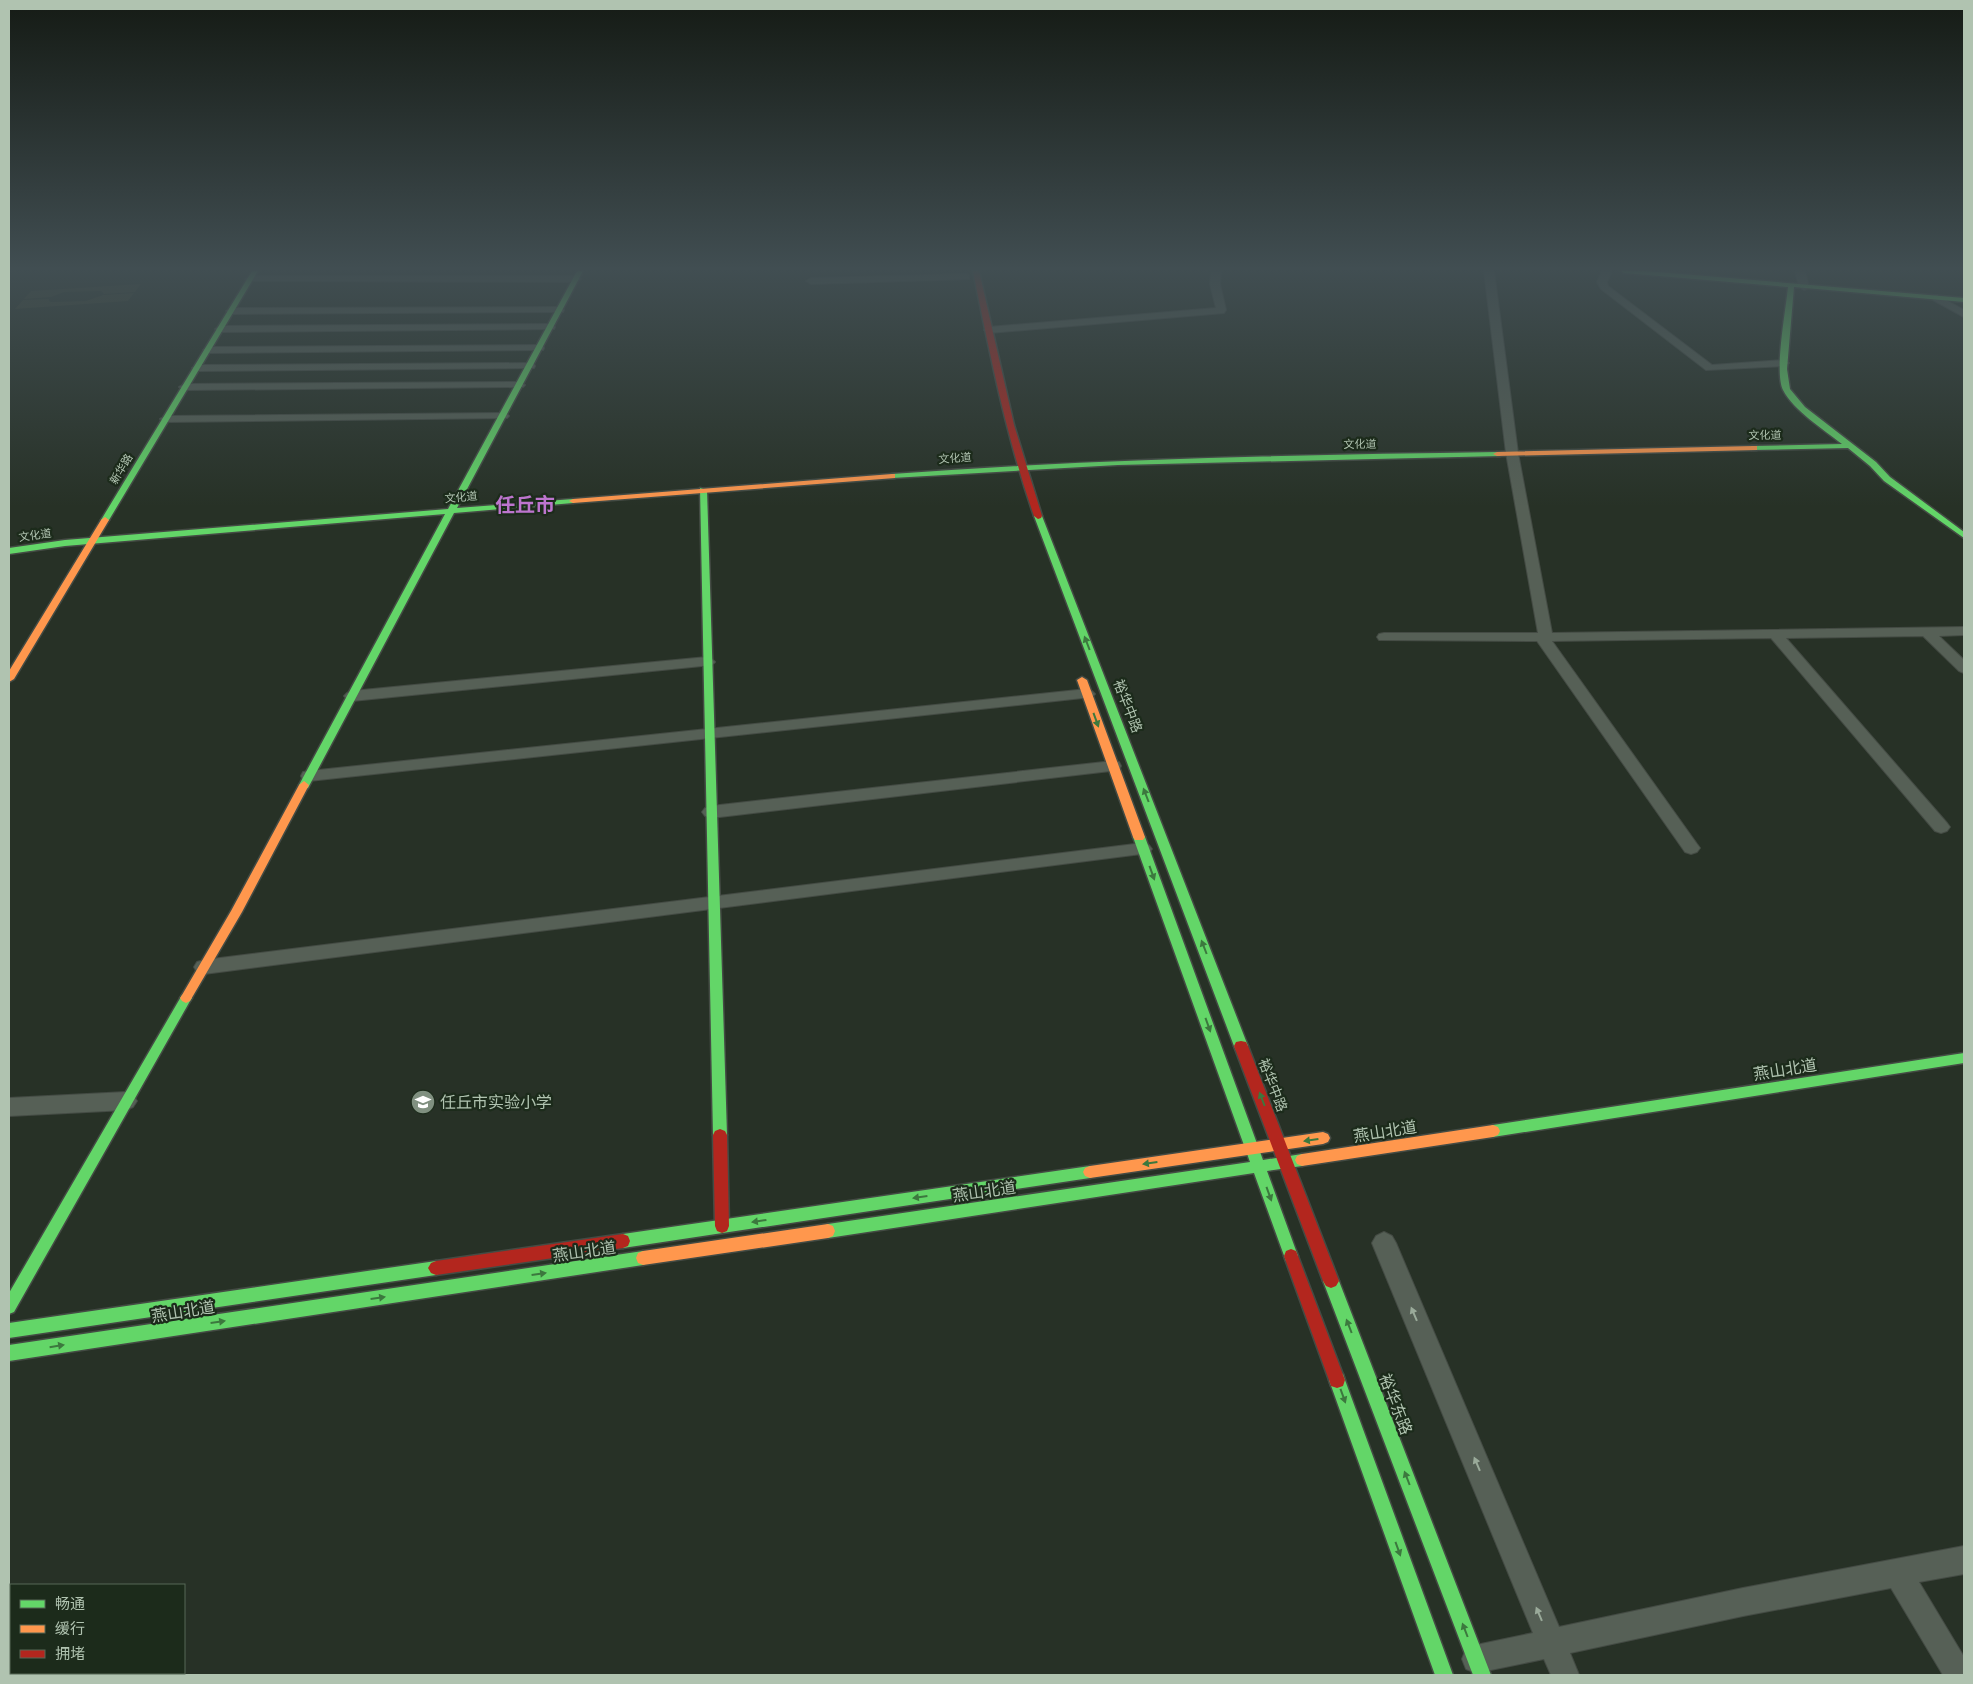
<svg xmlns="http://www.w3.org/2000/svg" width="1973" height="1684" font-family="Ubuntu,'Noto Sans SC',sans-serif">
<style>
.green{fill:#3d4330}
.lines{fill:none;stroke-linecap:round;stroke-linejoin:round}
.street-casing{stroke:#444b44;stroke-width:2}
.fast-casing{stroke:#444b44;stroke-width:3}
.slow-casing{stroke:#444b44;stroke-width:3}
.jam-casing{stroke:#444b44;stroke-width:3}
.street{fill:#566056;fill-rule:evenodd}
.fast{fill:#63d668;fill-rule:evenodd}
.slow{fill:#ff974d;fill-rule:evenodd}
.jam{fill:#b3261e;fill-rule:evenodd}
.oneway{fill:#3c783e}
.oneway2{fill:#9aaa9a}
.labels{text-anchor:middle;stroke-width:4.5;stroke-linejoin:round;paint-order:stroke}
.far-street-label{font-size:11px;fill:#b0c3b0;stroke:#1c2b1b}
.street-label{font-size:14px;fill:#b0c3b0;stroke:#1c2b1b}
.near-street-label{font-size:16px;fill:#b0c3b0;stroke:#1c2b1b}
.near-poi-label{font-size:16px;fill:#b0c3b0;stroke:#1c2b1b;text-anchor:start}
.far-town-label{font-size:20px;font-weight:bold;fill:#bd75ce;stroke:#1c2b1b}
</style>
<rect width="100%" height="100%" fill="#273126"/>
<!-- green -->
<path class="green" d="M 141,284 L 135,292 L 104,294 L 101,291 L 64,292 L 51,297 L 24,299 L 31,291 Z
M 134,293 L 128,301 L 15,309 L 23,300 L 49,299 L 49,301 L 51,302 L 86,301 L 103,295 Z"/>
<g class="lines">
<!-- street casing -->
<g class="street-casing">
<path id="street" d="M 1211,271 L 1221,271 L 1220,284 L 1226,310 L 1224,313 L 989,333 L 984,330 L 989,327 L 1216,308 L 1210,284 Z
M 1484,271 L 1494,271 L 1518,453 L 1552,633 L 1964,627 L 1964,635 L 1939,636 L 1964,660 L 1964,673 L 1959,671 L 1923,636 L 1786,638 L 1947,823 L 1950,827 L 1947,831 L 1941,833 L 1935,831 L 1771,638 L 1552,641 L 1697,844 L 1700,848 L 1697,852 L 1691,854 L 1685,852 L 1537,641 L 1379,640 L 1377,637 L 1379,634 L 1384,633 L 1538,633 L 1506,453 Z
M 1602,271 L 1612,271 L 1607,282 L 1608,286 L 1712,365 L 1784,360 L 1789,363 L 1784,366 L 1706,370 L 1601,289 L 1597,282 Z
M 1795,271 L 1805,271 L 1809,287 L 1807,289 L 1804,290 L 1799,287 Z
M 966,274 L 969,275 L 969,279 L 811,284 L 806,281 L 811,278 Z
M 250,276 L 576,276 L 581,279 L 576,282 L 247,281 L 245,279 Z
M 1937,295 L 1964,310 L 1964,317 L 1933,300 L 1933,296 Z
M 559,307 L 564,310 L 563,312 L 231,314 L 226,311 L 231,308 Z
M 550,324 L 555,327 L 554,329 L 220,332 L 215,329 L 220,326 Z
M 539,345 L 543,346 L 544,348 L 543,350 L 208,353 L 203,350 L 208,347 Z
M 530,363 L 534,364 L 535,366 L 534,368 L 197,371 L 192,368 L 197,365 Z
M 519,382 L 525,385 L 523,387 L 185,390 L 179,387 L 185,384 Z
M 503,413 L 507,414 L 509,416 L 507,418 L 166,422 L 160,419 L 166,416 Z
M 707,657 L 712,659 L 715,662 L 712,665 L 352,701 L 347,699 L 344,696 L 347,693 L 352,691 Z
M 1087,689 L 1092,691 L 1095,694 L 1092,697 L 309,781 L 303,780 L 301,776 L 303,772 L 309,771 Z
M 1113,761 L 1119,762 L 1121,766 L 1119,770 L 711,818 L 705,816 L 702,812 L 705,808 L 711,806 Z
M 1143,843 L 1149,845 L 1152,849 L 1149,853 L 204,974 L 197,972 L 194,967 L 197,962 L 204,960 Z
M 126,1092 L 133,1095 L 137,1101 L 133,1107 L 126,1110 L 9,1116 L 9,1098 Z
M 1384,1232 L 1392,1236 L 1396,1243 L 1559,1627 L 1743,1588 L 1964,1546 L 1964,1574 L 1919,1582 L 1964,1657 L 1964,1675 L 1943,1675 L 1891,1588 L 1743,1616 L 1570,1653 L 1579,1675 L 1551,1675 L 1544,1659 L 1476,1673 L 1466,1669 L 1462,1659 L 1466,1649 L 1476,1645 L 1533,1633 L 1372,1243 L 1376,1236 Z"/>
</g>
<!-- fast casing -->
<g class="fast-casing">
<path id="fast" d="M 252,271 L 258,271 L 109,520 L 105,523 L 102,522 L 101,520 Z
M 577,271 L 583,271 L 457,508 L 573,499 L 577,501 L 573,503 L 454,513 L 308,788 L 304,789 L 299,785 L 445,514 L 65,546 L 9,554 L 9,548 L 65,540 L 448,509 Z
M 1621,271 L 1647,271 L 1964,298 L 1964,302 L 1794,287 L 1787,369 L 1790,389 L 1805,407 L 1876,462 L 1890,477 L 1964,532 L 1964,538 L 1884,481 L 1870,466 L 1848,448 L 1751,450 L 1751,446 L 1754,446 L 1842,444 C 1823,429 1794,411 1783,390 C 1774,372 1786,309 1788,287 L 1624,273 Z
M 1497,452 L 1501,454 L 1500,456 L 1118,465 L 892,478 L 888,476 L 892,474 C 1093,459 1295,455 1497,452 Z
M 700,488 L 707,490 L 727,1135 L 725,1139 L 720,1141 L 715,1139 L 713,1135 Z
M 1038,513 L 1042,516 L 1248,1046 L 1246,1050 L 1241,1051 L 1236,1050 L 1234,1046 L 1034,516 Z
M 1139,833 L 1145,837 L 1263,1160 L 1302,1154 L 1307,1156 L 1309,1160 L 1307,1164 L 1302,1166 L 1267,1171 L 1298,1256 L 1296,1261 L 1291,1263 L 1286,1261 L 1254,1173 L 828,1238 L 823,1236 L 821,1231 L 823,1226 L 828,1224 L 1250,1162 L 1133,837 Z
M 186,993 L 190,995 L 192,998 L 190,1001 L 14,1312 L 9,1314 L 9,1293 L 182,995 Z
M 1964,1053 L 1964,1063 L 1493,1137 L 1488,1135 L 1486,1131 L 1488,1127 L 1493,1125 Z
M 1090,1166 L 1095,1168 L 1097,1172 L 1095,1176 L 1090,1178 L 623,1248 L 618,1246 L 616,1241 L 618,1236 L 623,1234 Z
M 643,1251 L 648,1253 L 650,1258 L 648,1263 L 643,1265 L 9,1361 L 9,1345 Z
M 436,1261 L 441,1263 L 444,1268 L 441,1273 L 436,1275 L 9,1338 L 9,1323 Z
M 1331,1274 L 1336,1276 L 1339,1281 L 1491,1675 L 1473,1675 L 1323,1281 L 1326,1276 Z
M 1337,1372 L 1343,1374 L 1345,1380 L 1453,1675 L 1435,1675 L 1329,1380 L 1331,1374 Z"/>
</g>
<!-- slow casing -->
<g class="slow-casing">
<path id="slow" d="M 1754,446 L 1757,446 L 1757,450 L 1497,456 L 1493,454 L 1497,452 Z
M 892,474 L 895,474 L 895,478 L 573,503 L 569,501 L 573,499 Z
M 105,517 L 109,520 L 14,679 L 9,682 L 9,671 L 101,520 Z
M 1082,677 L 1087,680 L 1145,837 L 1143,840 L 1135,840 L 1133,837 L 1077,680 Z
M 304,781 L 309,785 L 242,912 L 190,1001 L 186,1003 L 182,1001 L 180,998 L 182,995 L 231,911 L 299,785 Z
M 1493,1125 L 1498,1127 L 1500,1131 L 1498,1135 L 1493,1137 L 1302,1166 L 1297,1164 L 1295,1160 L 1297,1156 L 1302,1154 Z
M 1323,1132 L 1328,1134 L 1330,1138 L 1328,1142 L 1323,1144 L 1090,1178 L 1085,1176 L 1083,1172 L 1085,1168 L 1090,1166 Z
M 828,1224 L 833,1226 L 835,1231 L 833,1236 L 828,1238 L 643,1265 L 638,1263 L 636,1258 L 638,1253 L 643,1251 Z"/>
</g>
<!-- jam casing -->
<g class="jam-casing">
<path id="jam" d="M 973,271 L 979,271 L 1014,425 L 1042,516 L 1041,518 L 1038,519 L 1034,516 C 1006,436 990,354 973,271 Z
M 1241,1041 L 1246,1042 L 1248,1046 L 1339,1281 L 1336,1286 L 1331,1288 L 1326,1286 L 1323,1281 L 1234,1046 L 1236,1042 Z
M 720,1129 L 725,1131 L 727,1135 L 729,1226 L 727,1231 L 722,1233 L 717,1231 L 715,1226 L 713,1135 L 715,1131 Z
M 623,1234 L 628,1236 L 630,1241 L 628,1246 L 623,1248 L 436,1275 L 431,1273 L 428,1268 L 431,1263 L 436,1261 Z
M 1291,1249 L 1296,1251 L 1298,1256 L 1345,1380 L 1343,1386 L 1337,1388 L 1331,1386 L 1329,1380 L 1284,1256 L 1286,1251 Z"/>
</g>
<!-- street -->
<use href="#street" class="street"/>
<!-- fast -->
<use href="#fast" class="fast"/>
<!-- slow -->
<use href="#slow" class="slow"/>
<!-- jam -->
<use href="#jam" class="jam"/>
</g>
<!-- one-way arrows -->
<defs><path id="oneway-solid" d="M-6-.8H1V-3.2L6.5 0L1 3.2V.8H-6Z" transform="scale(1.25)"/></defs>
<g class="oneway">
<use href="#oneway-solid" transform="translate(1087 643) rotate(-111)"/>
<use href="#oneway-solid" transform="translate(1096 720) rotate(70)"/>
<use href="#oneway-solid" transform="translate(1146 795) rotate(-111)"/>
<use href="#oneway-solid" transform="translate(1152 873) rotate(70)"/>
<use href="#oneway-solid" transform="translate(1204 947) rotate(-111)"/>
<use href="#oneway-solid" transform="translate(1208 1025) rotate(70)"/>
<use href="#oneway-solid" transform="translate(1262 1099) rotate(-111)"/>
<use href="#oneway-solid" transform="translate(1311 1140) rotate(172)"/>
<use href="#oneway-solid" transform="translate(1150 1163) rotate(172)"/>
<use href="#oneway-solid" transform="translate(1269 1194) rotate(70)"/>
<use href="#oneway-solid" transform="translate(920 1197) rotate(172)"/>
<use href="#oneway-solid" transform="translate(759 1221) rotate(172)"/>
<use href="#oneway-solid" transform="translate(539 1274) rotate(-8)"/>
<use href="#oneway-solid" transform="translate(378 1298) rotate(-8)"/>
<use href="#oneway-solid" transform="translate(218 1322) rotate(-8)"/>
<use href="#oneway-solid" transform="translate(1349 1326) rotate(-111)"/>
<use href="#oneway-solid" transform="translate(57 1346) rotate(-9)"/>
<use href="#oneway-solid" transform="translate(1343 1396) rotate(70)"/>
<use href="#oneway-solid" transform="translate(1407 1478) rotate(-111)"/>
<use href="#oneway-solid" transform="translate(1398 1549) rotate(70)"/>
<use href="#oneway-solid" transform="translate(1465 1630) rotate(-111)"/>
</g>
<g class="oneway2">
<use href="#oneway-solid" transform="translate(1414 1314) rotate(-113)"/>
<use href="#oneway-solid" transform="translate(1477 1464) rotate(-113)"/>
<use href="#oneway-solid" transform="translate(1539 1614) rotate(-113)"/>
</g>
<!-- sky -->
<linearGradient id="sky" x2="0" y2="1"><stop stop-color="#151b15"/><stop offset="0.53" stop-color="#414e52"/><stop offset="1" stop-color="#414e52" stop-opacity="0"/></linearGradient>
<rect width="1973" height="507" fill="url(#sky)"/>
<!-- icons -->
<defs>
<g id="school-disc" transform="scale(1.25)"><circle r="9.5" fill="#809080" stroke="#1c2b1b"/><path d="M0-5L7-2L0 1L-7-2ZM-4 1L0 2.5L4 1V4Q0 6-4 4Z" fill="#fff"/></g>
</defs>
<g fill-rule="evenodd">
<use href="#school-disc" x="423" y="1102"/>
</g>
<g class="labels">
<!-- far-street labels -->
<g class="far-street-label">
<text transform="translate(1765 435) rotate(-1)" y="4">文化道</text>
<text transform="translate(1360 444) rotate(-1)" y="4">文化道</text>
<text transform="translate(955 458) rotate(-4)" y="4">文化道</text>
<text transform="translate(121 469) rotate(-59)" y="4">新华路</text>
<text transform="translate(461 497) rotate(-5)" y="4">文化道</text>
<text transform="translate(35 535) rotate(-8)" y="4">文化道</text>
</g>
<!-- street labels -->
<g class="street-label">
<text transform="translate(1128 706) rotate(69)" y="5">裕华中路</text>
<text transform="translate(1273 1085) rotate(69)" y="5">裕华中路</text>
</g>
<!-- near-street labels -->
<g class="near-street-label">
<text transform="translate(1785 1069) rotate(-9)" y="6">燕山北道</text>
<text transform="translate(1385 1131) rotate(-9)" y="6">燕山北道</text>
<text transform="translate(984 1191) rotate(-8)" y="6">燕山北道</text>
<text transform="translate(584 1251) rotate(-8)" y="6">燕山北道</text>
<text transform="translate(183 1311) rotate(-9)" y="6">燕山北道</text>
<text transform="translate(1396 1404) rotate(69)" y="6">裕华东路</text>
</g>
<!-- near-poi labels -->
<g class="near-poi-label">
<text x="440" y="1108">任丘市实验小学</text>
</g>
<!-- far-town labels -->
<g class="far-town-label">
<text x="525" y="512">任丘市</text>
</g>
</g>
<!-- border -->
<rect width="1973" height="1684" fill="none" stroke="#b0c3b0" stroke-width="20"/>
<!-- legend -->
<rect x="10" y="1584" width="175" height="90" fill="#1c2b1b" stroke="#576857"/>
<rect x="20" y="1600" width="25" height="8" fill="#63d668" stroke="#576857"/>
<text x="55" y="1609" font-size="15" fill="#b0c3b0">畅通</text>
<rect x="20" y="1625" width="25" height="8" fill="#ff974d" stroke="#576857"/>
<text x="55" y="1634" font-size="15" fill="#b0c3b0">缓行</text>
<rect x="20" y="1650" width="25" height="8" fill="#b3261e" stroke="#576857"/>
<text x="55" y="1659" font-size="15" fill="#b0c3b0">拥堵</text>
</svg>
